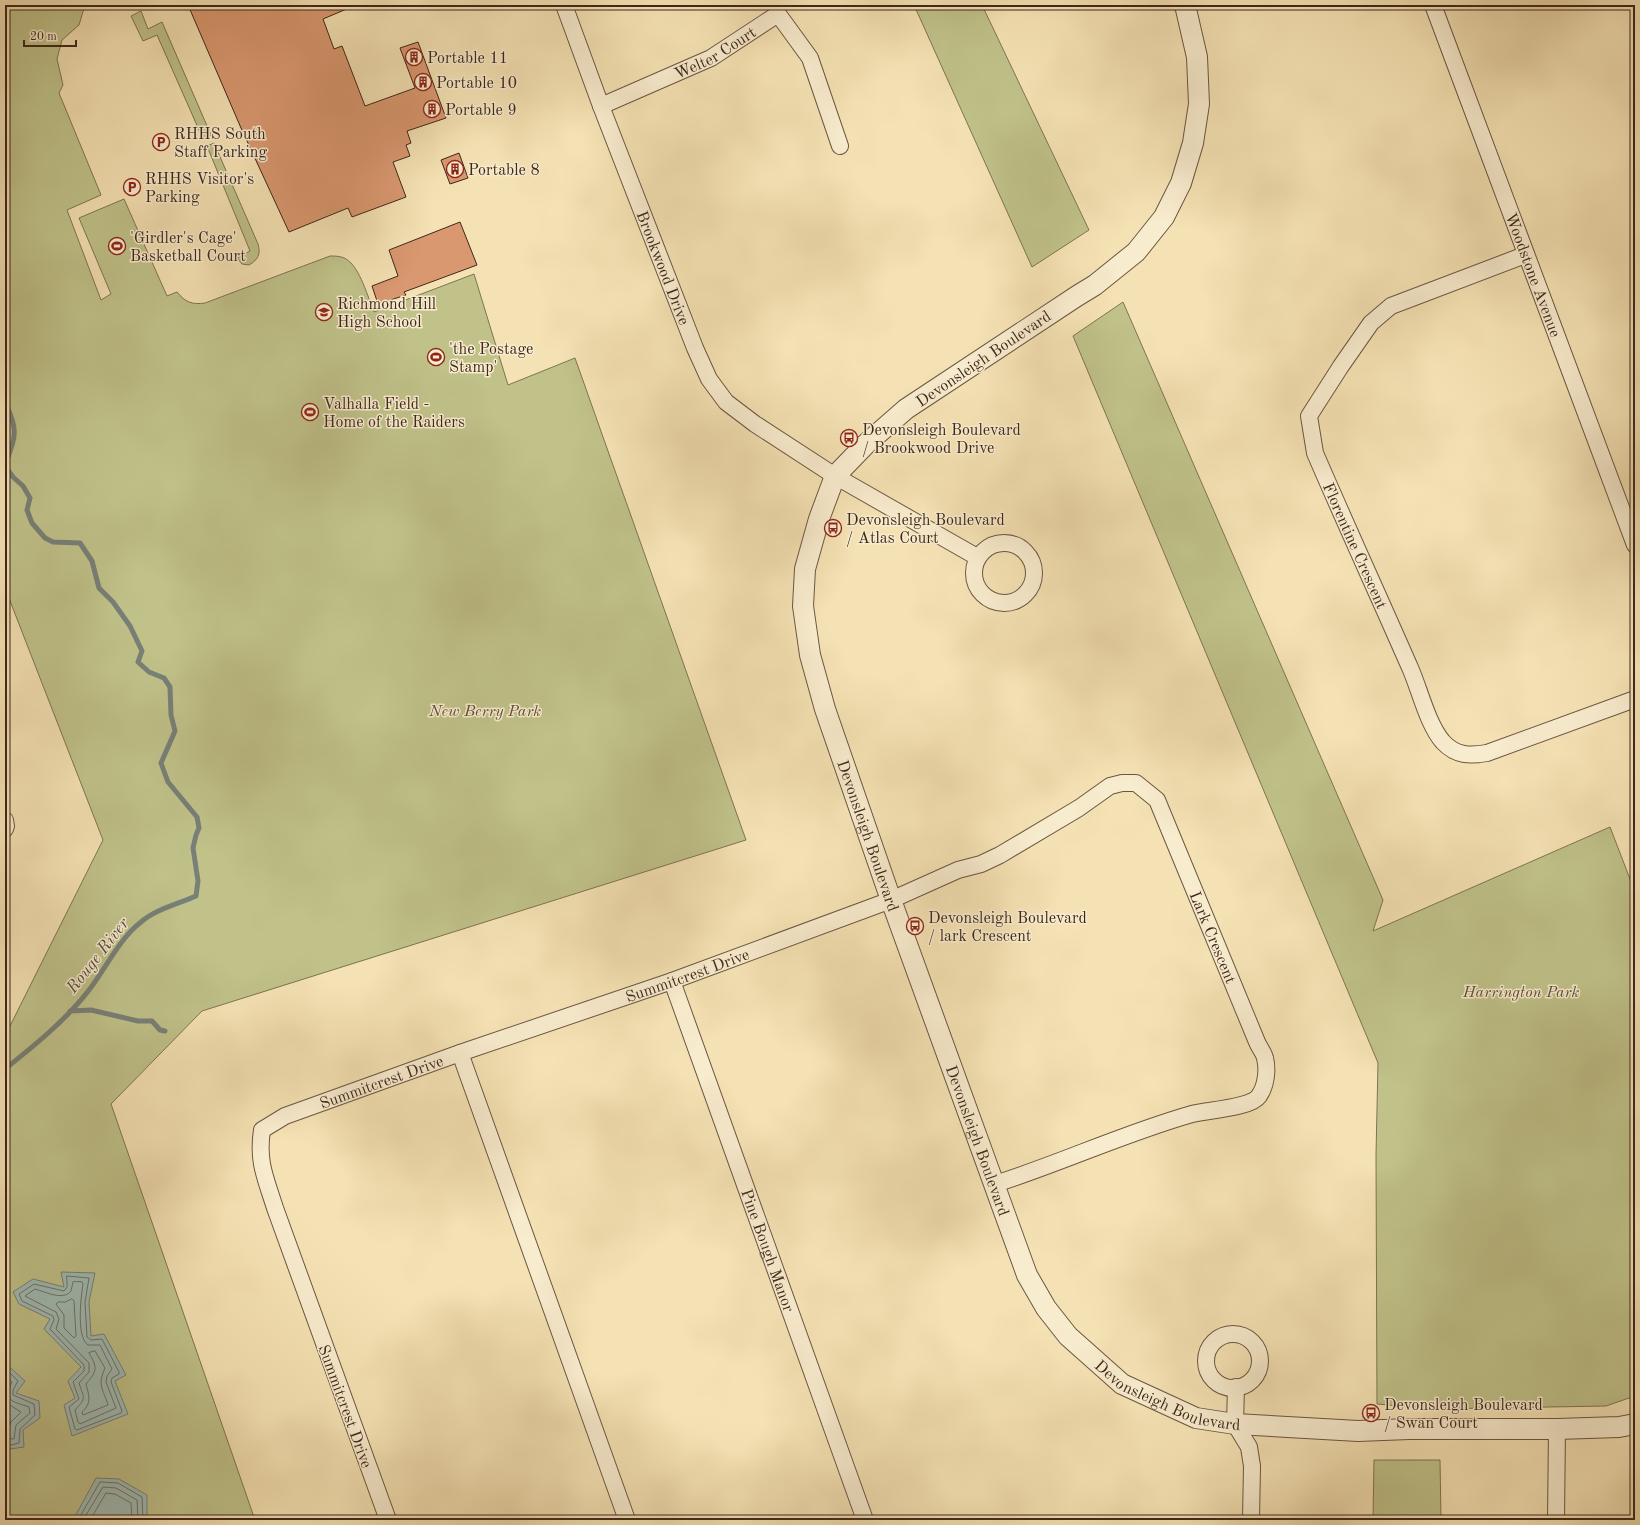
<svg xmlns="http://www.w3.org/2000/svg" width="1640" height="1525" font-family="'Old Standard TT',serif">
<style>
.green{fill:#c0c28a;stroke:#7e7452}
.water{fill:#9fbcb6;stroke:#788078}
.lines{fill:none;stroke-linecap:round;stroke-linejoin:round}
.shore{stroke:#6e7268;stroke-width:1}
.stream{stroke:#788078;stroke-width:5}
.building{fill:#da9870;stroke:#3d271b}
.minor-casing{stroke:#6b5641;stroke-width:18}
.tertiary-casing{stroke:#6b5641;stroke-width:22}
.minor{stroke:#f8ecce;stroke-width:16}
.tertiary{stroke:#f8ecce;stroke-width:20}
.labels{text-anchor:middle;stroke-width:3;stroke-linejoin:round;paint-order:stroke}
.street-label{font-size:16px;fill:#3d271b;stroke:#f8ecce}
.poi-label{font-size:16px;fill:#3d271b;stroke:#f8ecce;text-anchor:start}
.park-label{font-size:16px;font-style:italic;fill:#5e4e37;stroke:#f8ecce}
.water-label{font-size:17px;font-style:italic;fill:#564c42;stroke:#f8ecce}
</style>
<rect width="100%" height="100%" fill="#f5e2b4"/>
<filter id="stains"><feTurbulence type="fractalNoise" baseFrequency=".005" numOctaves="4"/><feColorMatrix values="0 0 0 0 .2 0 0 0 0 .09 0 0 0 0 .02 0 0 0 .5 -.17"/></filter>
<radialGradient id="worn" r=".72"><stop offset=".6" stop-color="#630" stop-opacity="0"/><stop offset="1" stop-color="#630" stop-opacity=".3"/></radialGradient>
<!-- green -->
<path class="green" d="M 5,5 L 85,5 L 79,25 L 62,40 L 57,59 L 63,85 L 59,93 L 101,195 L 67,210 L 101,300 L 111,294 L 79,218 L 124,199 L 167,296 L 177,292 C 185,302 192,305 205,303 L 330,256 C 335,256 341,256 346,259 C 360,267 368,298 374,312 L 474,274 L 508,385 L 575,358 L 746,840 L 202,1011 L 111,1104 L 255,1520 L 5,1520 L 5,1036 L 103,840 L 5,588 Z
M 914,5 L 982,5 L 1089,230 L 1032,267 Z
M 141,11 L 148,29 L 162,22 L 211,135 L 203,139 L 157,35 L 143,41 L 131,16 Z
M 214,143 L 258,244 C 261,254 258,260 249,265 L 242,264 L 237,258 L 250,251 L 207,146 Z
M 1123,302 L 1383,900 L 1373,931 L 1610,827 L 1635,892 L 1635,1396 L 1606,1406 L 1434,1409 L 1377,1404 L 1376,1155 L 1378,1063 L 1073,336 Z
M 1374,1460 L 1440,1460 L 1441,1520 L 1373,1520 Z"/>
<!-- water -->
<path class="water" d="M 61,1272 L 95,1273 L 89,1302 L 91,1336 L 104,1334 L 126,1375 L 115,1381 L 128,1414 L 72,1436 L 64,1405 L 75,1398 L 68,1381 L 81,1367 L 44,1329 L 50,1319 L 19,1304 L 13,1292 L 33,1279 L 64,1287 Z
M 5,1363 L 25,1381 L 16,1393 L 39,1401 L 40,1418 L 23,1430 L 24,1447 L 10,1449 L 5,1446 Z
M 96,1478 L 119,1479 L 147,1495 L 147,1520 L 73,1520 Z"/>
<g class="lines">
<!-- shore -->
<path class="shore" d="M 67,1276 L 89,1278 L 85,1302 L 87,1337 L 91,1340 L 102,1339 L 119,1372 L 119,1374 L 112,1378 L 111,1382 L 122,1411 L 121,1413 L 77,1430 L 75,1429 L 69,1407 L 79,1399 L 73,1382 L 84,1371 L 84,1365 L 50,1329 L 54,1320 L 53,1316 L 22,1301 L 19,1294 L 34,1284 L 64,1291 L 67,1287 Z
M 82,1282 L 83,1284 C 81,1297 76,1337 88,1345 L 100,1345 L 112,1369 L 107,1376 L 106,1382 L 116,1408 L 80,1424 L 78,1422 L 75,1410 C 87,1397 84,1399 79,1383 L 89,1372 L 89,1363 L 56,1329 L 59,1319 L 56,1312 L 25,1296 L 35,1289 C 46,1292 63,1301 71,1291 L 73,1282 Z
M 72,1299 L 74,1301 L 76,1336 L 74,1338 L 64,1328 L 64,1315 L 56,1304 L 58,1302 L 65,1302 Z
M 95,1351 L 105,1368 C 97,1386 103,1388 108,1405 L 83,1415 L 82,1412 C 92,1403 89,1396 86,1384 C 97,1371 98,1368 89,1353 Z
M 5,1368 L 18,1381 L 13,1390 L 13,1395 L 34,1404 L 35,1415 L 20,1429 L 19,1443 L 11,1445 L 5,1443
M 5,1375 L 12,1382 C 2,1402 13,1401 29,1407 L 30,1413 L 16,1425 L 14,1439 L 5,1438
M 5,1402 L 21,1412 L 11,1422 L 8,1431 L 5,1432
M 78,1520 L 100,1482 L 118,1483 L 142,1497 L 143,1520
M 83,1520 L 103,1487 L 116,1488 L 137,1500 L 138,1520
M 90,1520 L 106,1493 L 115,1494 L 131,1503 L 132,1520"/>
<!-- stream -->
<path class="stream" d="M 5,367 L 5,379
M 5,402 C 11,416 18,429 12,445 C 10,453 7,458 5,466 L 13,477 L 23,486 L 30,498 L 27,510 L 32,523 L 45,538 L 53,542 L 80,543 L 92,561 L 99,588 L 113,602 L 130,626 L 142,651 L 138,662 L 149,672 L 164,678 L 170,687 L 171,715 L 175,731 L 161,763 L 168,782 L 197,817 L 199,828 L 196,835 L 193,848 L 198,881 L 196,896 C 178,904 156,909 141,922 C 119,939 106,968 89,990 C 66,1020 35,1045 5,1069
M 70,1011 L 91,1010 L 138,1021 L 152,1021 L 160,1030 L 165,1031"/>
</g>
<!-- building -->
<path class="building" d="M 188,5 L 356,5 L 323,19 L 334,49 L 342,46 L 365,106 L 415,88 L 400,48 L 418,42 L 446,118 L 407,131 L 411,143 L 406,145 L 410,156 L 393,162 L 406,197 L 352,217 L 348,208 L 289,232 L 241,128 Z
M 459,153 L 468,178 L 450,184 L 441,160 Z
M 460,222 L 477,265 L 404,292 L 406,295 L 378,304 L 372,286 L 398,276 L 389,250 Z"/>
<g class="lines">
<!-- minor casing -->
<g class="minor-casing">
<g id="minor">
<path id="s1" d="M 564,5 L 601,106 L 695,348 L 709,379 L 726,402 L 755,424 L 835,476 L 977,557"/>
<path id="s2" d="M 1433,5 L 1635,545"/>
<path id="s3" d="M 601,106 L 711,58 L 778,14 L 810,58 L 840,146"/>
<path id="s4" d="M 1525,255 L 1391,306 L 1371,323 L 1341,366 L 1309,416 L 1315,453 C 1346,525 1379,597 1411,670 C 1420,691 1428,725 1443,742 C 1456,756 1470,756 1487,753 L 1635,699"/>
<circle cx="1004" cy="573" r="30"/>
<path d="M 5,820 L 6,826 L 5,829"/>
<path id="s5" d="M 672,981 L 865,1520"/>
<path d="M 460,1053 L 627,1520"/>
<circle cx="1233" cy="1361" r="27"/>
<path d="M 1236,1387 L 1235,1424 L 1249,1447 L 1252,1466 L 1251,1520"/>
<path id="s6" d="M 388,1520 L 275,1208 C 266,1179 257,1162 262,1130 L 285,1116 L 460,1053 L 672,981 L 891,900 L 958,870 L 981,864 L 1000,855 L 1079,808 L 1110,786 L 1122,783 L 1136,783 L 1157,800 L 1257,1042 C 1259,1047 1264,1053 1265,1058 C 1268,1070 1266,1086 1259,1096 C 1251,1108 1207,1110 1192,1114 C 1125,1133 1061,1163 995,1184"/>
<path d="M 1556,1520 L 1557,1429"/>
</g>
</g>
<!-- tertiary casing -->
<g class="tertiary-casing">
<g id="tertiary">
<path id="s7" d="M 1185,5 L 1197,57 L 1199,104 L 1193,143 L 1181,183 L 1164,217 L 1136,252 L 1095,285 L 1077,296 L 906,409 L 866,444 L 835,476 L 819,519 L 805,569 L 803,606 L 810,655 L 825,709 L 891,900 L 1027,1275 L 1046,1308 L 1068,1336 L 1122,1384 L 1196,1418 L 1235,1424 L 1358,1431 L 1409,1429 L 1557,1429 L 1619,1427 L 1635,1424"/>
</g>
</g>
<!-- minor -->
<use href="#minor" class="minor"/>
<!-- tertiary -->
<use href="#tertiary" class="tertiary"/>
</g>
<!-- icons -->
<defs>
<g id="building-ring" transform="scale(0.9)"><circle r="9.5" fill="#f8ecce" stroke="#8f2418" stroke-width="1.5"/><path d="M-4-6H4V6H1V3H-1V6H-4ZM-2.5-4.3h1.7v1.8h-1.7ZM.8-4.3h1.7v1.8H.8ZM-2.5-1h1.7V.8h-1.7ZM.8-1h1.7V.8H.8Z" fill="#8f2418"/></g>
<g id="parking-ring" transform="scale(0.9)"><circle r="9.5" fill="#f8ecce" stroke="#8f2418" stroke-width="1.5"/><path d="M-3.5-5.5H1a3.5 3.5 0 0 1 0 7H-1V5.5H-3.5ZM-1-3.4V-.6H.8a1.4 1.4 0 0 0 0-2.8Z" fill="#8f2418"/></g>
<g id="stadium-ring" transform="scale(0.9)"><circle r="9.5" fill="#f8ecce" stroke="#8f2418" stroke-width="1.5"/><path d="M0-5a6.5 5 0 1 0 0 10a6.5 5 0 1 0 0-10ZM-3.5-1.8h7v3.6h-7Z" fill="#8f2418"/></g>
<g id="school-ring" transform="scale(0.9)"><circle r="9.5" fill="#f8ecce" stroke="#8f2418" stroke-width="1.5"/><path d="M0-5L7-2L0 1L-7-2ZM-4 1L0 2.5L4 1V4Q0 6-4 4Z" fill="#8f2418"/></g>
<g id="bus-ring" transform="scale(0.9)"><circle r="9.5" fill="#f8ecce" stroke="#8f2418" stroke-width="1.5"/><path d="M-5-6H5V4H4V6H2V4H-2V6H-4V4H-5ZM-3.5-4V0h7V-4ZM-3.5 1.2v1.5H-2V1.2ZM2 1.2v1.5H3.5V1.2Z" fill="#8f2418"/></g>
</defs>
<g fill-rule="evenodd">
<use href="#building-ring" x="414" y="57"/>
<use href="#building-ring" x="423" y="82"/>
<use href="#building-ring" x="432" y="109"/>
<use href="#parking-ring" x="161" y="142"/>
<use href="#building-ring" x="455" y="169"/>
<use href="#parking-ring" x="132" y="187"/>
<use href="#stadium-ring" x="117" y="246"/>
<use href="#school-ring" x="324" y="312"/>
<use href="#stadium-ring" x="436" y="357"/>
<use href="#stadium-ring" x="310" y="412"/>
<use href="#bus-ring" x="849" y="438"/>
<use href="#bus-ring" x="833" y="528"/>
<use href="#bus-ring" x="915" y="926"/>
<use href="#bus-ring" x="1371" y="1413"/>
</g>
<g class="labels">
<!-- street labels -->
<g class="street-label">
<text dy="6" stroke="none"><textPath href="#s3" startOffset="126">Welter Court</textPath></text>
<text dy="6" stroke="none"><textPath href="#s1" startOffset="281">Brookwood Drive</textPath></text>
<text dy="6" stroke="none"><textPath href="#s2" startOffset="288">Woodstone Avenue</textPath></text>
<text transform="translate(983 358) rotate(-34)" y="6">Devonsleigh Boulevard</text>
<text dy="6" stroke="none"><textPath href="#s4" startOffset="420">Florentine Crescent</textPath></text>
<text dy="6" stroke="none"><textPath href="#s7" startOffset="1015">Devonsleigh Boulevard</textPath></text>
<text dy="6" stroke="none"><textPath href="#s6" startOffset="1532">Lark Crescent</textPath></text>
<text dy="6" stroke="none"><textPath href="#s6" startOffset="865">Summitcrest Drive</textPath></text>
<text dy="6" stroke="none"><textPath href="#s6" startOffset="541">Summitcrest Drive</textPath></text>
<text dy="6" stroke="none"><textPath href="#s7" startOffset="1339">Devonsleigh Boulevard</textPath></text>
<text dy="6" stroke="none"><textPath href="#s5" startOffset="286">Pine Bough Manor</textPath></text>
<text dy="6" stroke="none"><textPath href="#s7" startOffset="1675">Devonsleigh Boulevard</textPath></text>
<text transform="translate(346 1406) rotate(70)" y="6">Summitcrest Drive</text>
</g>
<!-- poi labels -->
<g class="poi-label">
<text x="427" y="63">Portable 11</text>
<text x="436" y="88">Portable 10</text>
<text x="445" y="115">Portable 9</text>
<text x="174" y="139">RHHS South<tspan x="174" dy="18">Staff Parking</tspan></text>
<text x="468" y="175">Portable 8</text>
<text x="145" y="184">RHHS Visitor's<tspan x="145" dy="18">Parking</tspan></text>
<text x="130" y="243">'Girdler's Cage'<tspan x="130" dy="18">Basketball Court</tspan></text>
<text x="337" y="309">Richmond Hill<tspan x="337" dy="18">High School</tspan></text>
<text x="449" y="354">'the Postage<tspan x="449" dy="18">Stamp'</tspan></text>
<text x="323" y="409">Valhalla Field -<tspan x="323" dy="18">Home of the Raiders</tspan></text>
<text x="862" y="435">Devonsleigh Boulevard<tspan x="862" dy="18">/ Brookwood Drive</tspan></text>
<text x="846" y="525">Devonsleigh Boulevard<tspan x="846" dy="18">/ Atlas Court</tspan></text>
<text x="928" y="923">Devonsleigh Boulevard<tspan x="928" dy="18">/ lark Crescent</tspan></text>
<text x="1384" y="1410">Devonsleigh Boulevard<tspan x="1384" dy="18">/ Swan Court</tspan></text>
</g>
<!-- park labels -->
<g class="park-label">
<text x="485" y="716">New Berry Park</text>
<text x="1521" y="997">Harrington Park</text>
</g>
<!-- water labels -->
<g class="water-label">
<text transform="translate(97 955) rotate(-52)" y="6">Rouge River</text>
</g>
</g>
<!-- margin -->
<rect width="1640" height="1525" fill="none" stroke="#f5e2b4" stroke-width="20"/>
<rect x="6" y="6" width="1628" height="1513" fill="none" stroke="#3d271b" stroke-width="2"/>
<rect x="10" y="10" width="1620" height="1505" fill="none" stroke="#3d271b"/>
<!-- scale -->
<path d="M24 40v6h52v-6" fill="none" stroke="#3d271b" stroke-width="2"/>
<text x="30" y="40" font-size="12" fill="#3d271b" stroke="#f8ecce" stroke-width="3" paint-order="stroke">20 m</text>
<rect width="100%" height="100%" filter="url(#stains)"/>
<rect width="100%" height="100%" fill="url(#worn)"/>
</svg>
